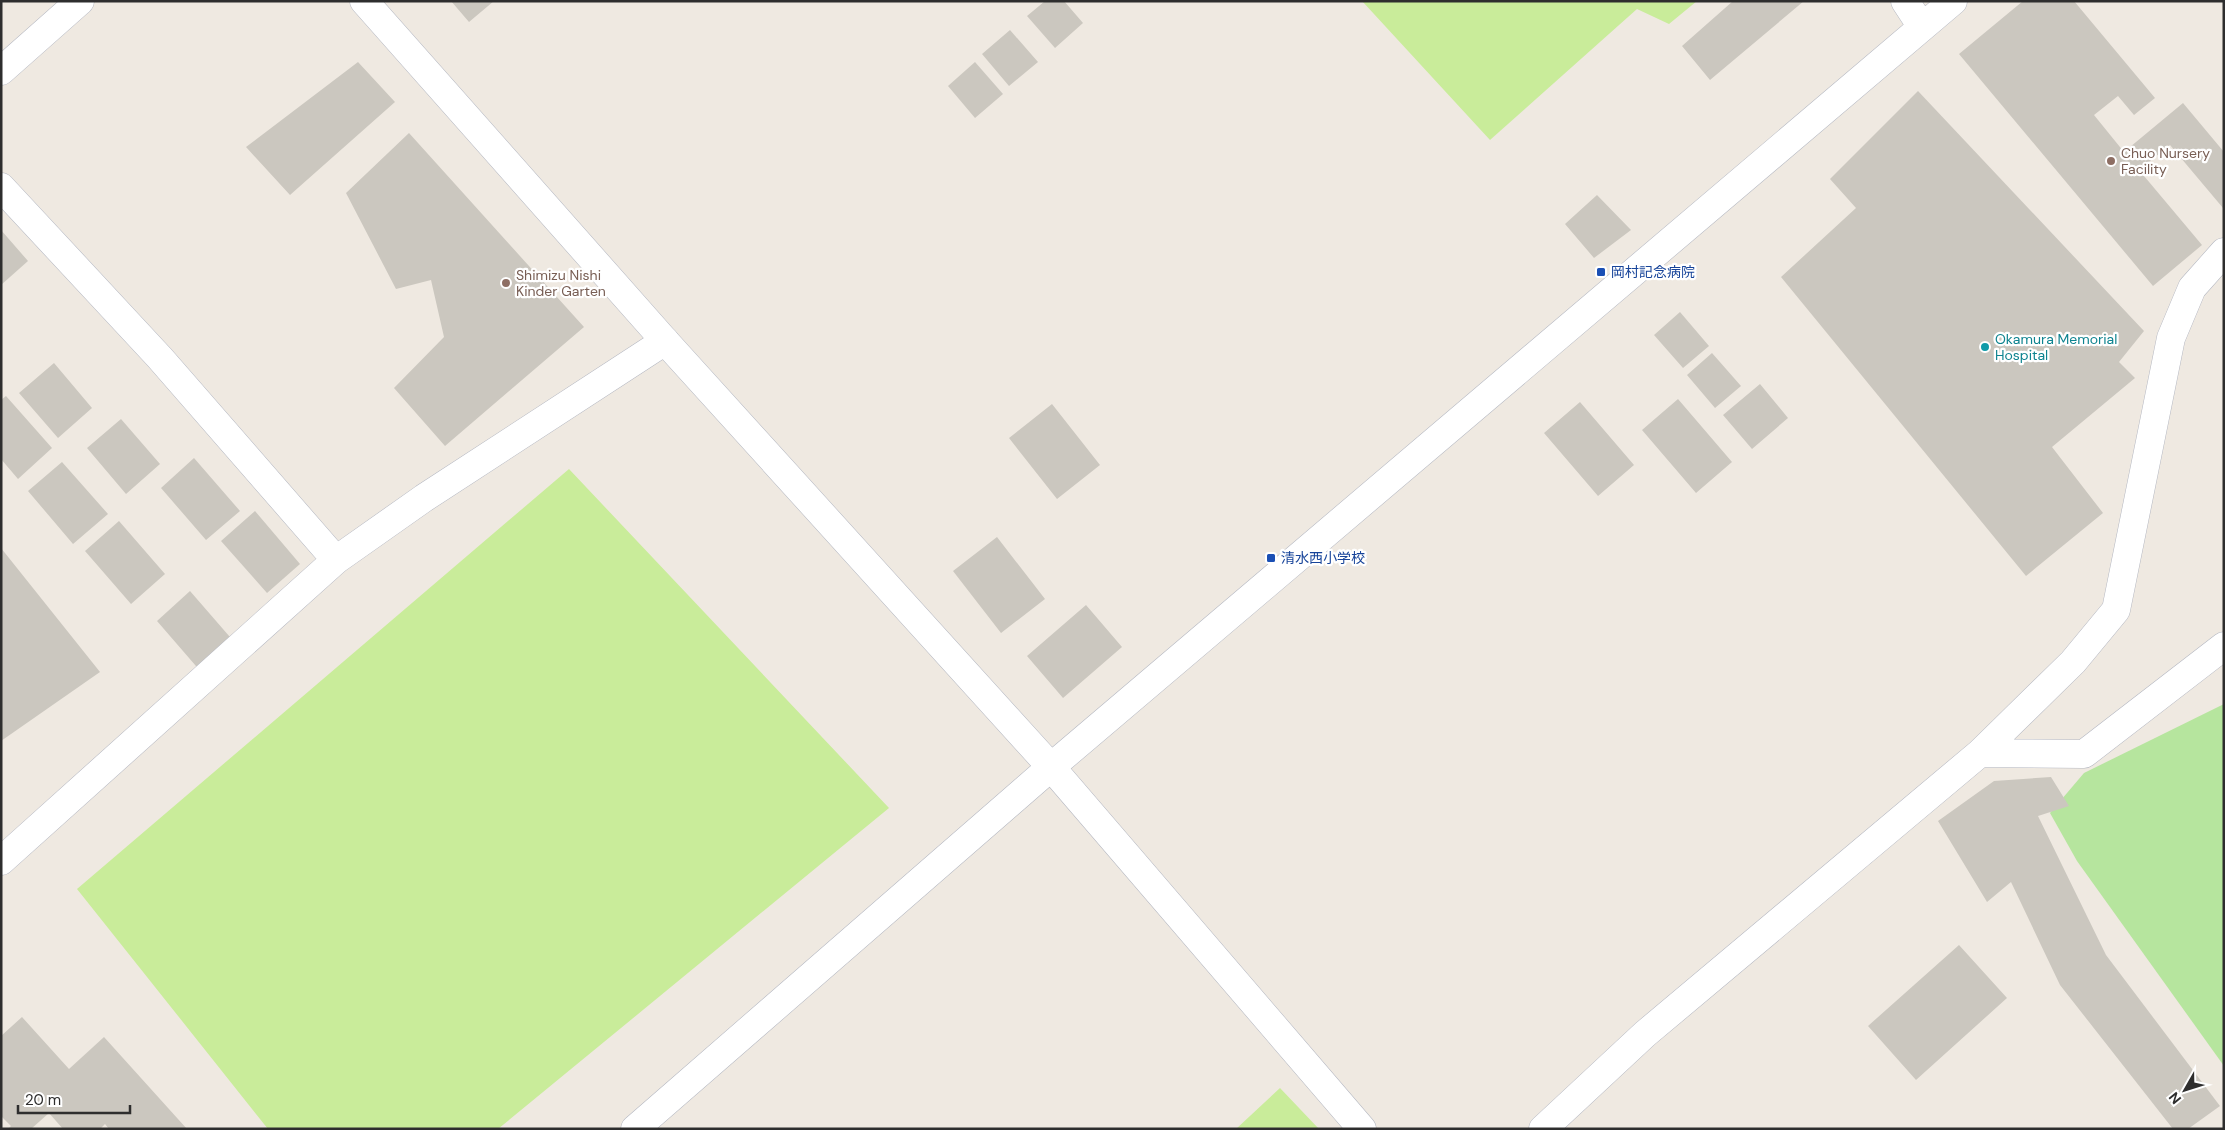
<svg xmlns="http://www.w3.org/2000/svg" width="2225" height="1130" font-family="'DM Sans','Noto Sans JP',sans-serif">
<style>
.green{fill:#b6e59e}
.pitch{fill:#c9ec9a}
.building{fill:#cbc7bf}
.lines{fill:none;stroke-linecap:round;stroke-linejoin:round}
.street-casing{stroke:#b4b7c1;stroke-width:29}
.secondary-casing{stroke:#b4b7c1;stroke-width:29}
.street{stroke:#fff;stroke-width:28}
.secondary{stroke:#fff;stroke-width:28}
.education-dot{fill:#8d6e63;stroke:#fff;stroke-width:2}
.transit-dot{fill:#1a4fb4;stroke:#fff;stroke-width:2}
.culture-dot{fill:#0f9aa8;stroke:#fff;stroke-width:2}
.labels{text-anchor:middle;stroke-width:4.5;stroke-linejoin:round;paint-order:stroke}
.education-label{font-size:14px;fill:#785e54;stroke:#fff;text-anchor:start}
.transit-label{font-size:14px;fill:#164399;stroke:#fff;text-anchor:start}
.culture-label{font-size:14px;fill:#0d838f;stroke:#fff;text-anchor:start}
</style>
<rect width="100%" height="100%" fill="#efe9e1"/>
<!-- green -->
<path class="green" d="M 2224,704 L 2224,1066 L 2077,861 L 2050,813 L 2084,773 Z"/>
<!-- pitch -->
<path class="pitch" d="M 1362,1 L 1697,1 L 1669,24 L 1637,9 L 1490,140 Z
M 569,469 L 889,808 L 498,1129 L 268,1129 L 77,889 Z
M 1280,1088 L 1319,1129 L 1236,1129 Z"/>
<!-- building -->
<path class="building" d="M 451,1 L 494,1 L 469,22 Z
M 1045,1 L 1064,1 L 1083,23 L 1055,48 L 1027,16 Z
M 1733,1 L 1804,1 L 1710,80 L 1682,46 Z
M 2023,1 L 2074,1 L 2155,98 L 2134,115 L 2118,96 L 2094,115 L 2124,152 L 2183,103 L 2224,152 L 2223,208 L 2170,145 L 2139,170 L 2202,245 L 2153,286 L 1959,54 Z
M 1010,30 L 1038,62 L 1009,86 L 982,54 Z
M 358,62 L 395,102 L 290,195 L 246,147 Z
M 975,62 L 1003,94 L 975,118 L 948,86 Z
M 1918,91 L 2144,331 L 2119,362 L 2135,378 L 2052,447 L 2103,513 L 2026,576 L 1781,277 L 1856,208 L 1830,179 Z
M 409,133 L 584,327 L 445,446 L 394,388 L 444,337 L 431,280 L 396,289 L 346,193 Z
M 1597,195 L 1631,230 L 1594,258 L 1565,224 Z
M 1,230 L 28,261 L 1,285 Z
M 1680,312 L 1709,346 L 1683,368 L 1654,335 Z
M 1712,353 L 1741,386 L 1715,408 L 1687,375 Z
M 54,363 L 92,408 L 58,438 L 19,393 Z
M 1760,384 L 1788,418 L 1752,449 L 1723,415 Z
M 6,396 L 52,448 L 18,479 L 1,459 L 1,400 Z
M 1678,399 L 1732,462 L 1696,493 L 1642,430 Z
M 1580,402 L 1634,465 L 1598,496 L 1544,433 Z
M 1052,404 L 1100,465 L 1057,499 L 1009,438 Z
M 121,419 L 160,464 L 126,494 L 87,448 Z
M 194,458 L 240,511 L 206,540 L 161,488 Z
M 62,462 L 108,514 L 73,544 L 28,491 Z
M 255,511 L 300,564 L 267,593 L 221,541 Z
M 119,521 L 165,574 L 131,604 L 85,551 Z
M 997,537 L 1045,599 L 1001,633 L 953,571 Z
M 1,548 L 100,672 L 1,741 Z
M 190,591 L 236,644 L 202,673 L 157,621 Z
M 1086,605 L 1122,647 L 1063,698 L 1027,656 Z
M 2051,777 L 2069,806 L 2038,816 L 2106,955 L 2220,1106 L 2188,1129 L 2173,1129 L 2060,985 L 2011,882 L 1987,902 L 1938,821 L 1994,781 Z
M 1959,945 L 2007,998 L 1916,1080 L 1868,1026 Z
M 22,1017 L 69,1069 L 104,1037 L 187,1129 L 109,1129 L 105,1124 L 100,1129 L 63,1129 L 49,1113 L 31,1129 L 8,1129 L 11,1126 L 1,1116 L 1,1036 Z"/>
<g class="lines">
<!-- street casing -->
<g class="street-casing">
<path id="street" d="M 1905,1 L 1922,27
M 1,187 L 160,358 L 336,560
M 1980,753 L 2084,754 L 2224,646
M 1,861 L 336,560 L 424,498 L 665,341
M 635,1129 L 1051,767 L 1953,1
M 1543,1129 L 1645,1034 L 1980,753 L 2073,662 L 2116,610 L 2171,338 L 2192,288 L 2224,252"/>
</g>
<!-- secondary casing -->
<g class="secondary-casing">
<path id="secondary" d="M 364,1 L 665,341 L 1051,767 L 1362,1129
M 1,71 L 80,1"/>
</g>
<!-- street -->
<use href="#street" class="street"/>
<!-- secondary -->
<use href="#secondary" class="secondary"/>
</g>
<!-- markers -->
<g class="education-dot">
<circle cx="2111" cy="161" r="5"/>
<circle cx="506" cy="283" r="5"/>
</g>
<g class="transit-dot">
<rect x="1596" y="267" width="10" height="10" rx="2.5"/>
<rect x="1266" y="553" width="10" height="10" rx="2.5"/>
</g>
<circle class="culture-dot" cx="1985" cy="347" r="5"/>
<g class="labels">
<!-- education labels -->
<g class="education-label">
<text x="2121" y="158">Chuo Nursery<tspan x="2121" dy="16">Facility</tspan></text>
<text x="516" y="280">Shimizu Nishi<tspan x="516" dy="16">Kinder Garten</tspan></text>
</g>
<!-- transit labels -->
<g class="transit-label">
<text x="1611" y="277">岡村記念病院</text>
<text x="1281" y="563">清水西小学校</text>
</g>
<!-- culture labels -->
<g class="culture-label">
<text x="1995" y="344">Okamura Memorial<tspan x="1995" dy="16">Hospital</tspan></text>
</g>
</g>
<!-- border -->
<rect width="2225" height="1130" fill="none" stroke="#2e2e2e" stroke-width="5"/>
<!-- north arrow -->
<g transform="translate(2185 1090) rotate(231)" stroke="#ffffff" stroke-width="4" paint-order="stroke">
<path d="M0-4L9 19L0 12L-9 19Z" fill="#2e2e2e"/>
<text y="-8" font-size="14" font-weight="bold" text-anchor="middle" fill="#2e2e2e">N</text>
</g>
<!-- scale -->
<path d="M18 1105v8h112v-8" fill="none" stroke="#2e2e2e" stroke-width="2.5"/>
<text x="25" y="1105" font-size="15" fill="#2e2e2e" stroke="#ffffff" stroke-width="4" paint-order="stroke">20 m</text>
</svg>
